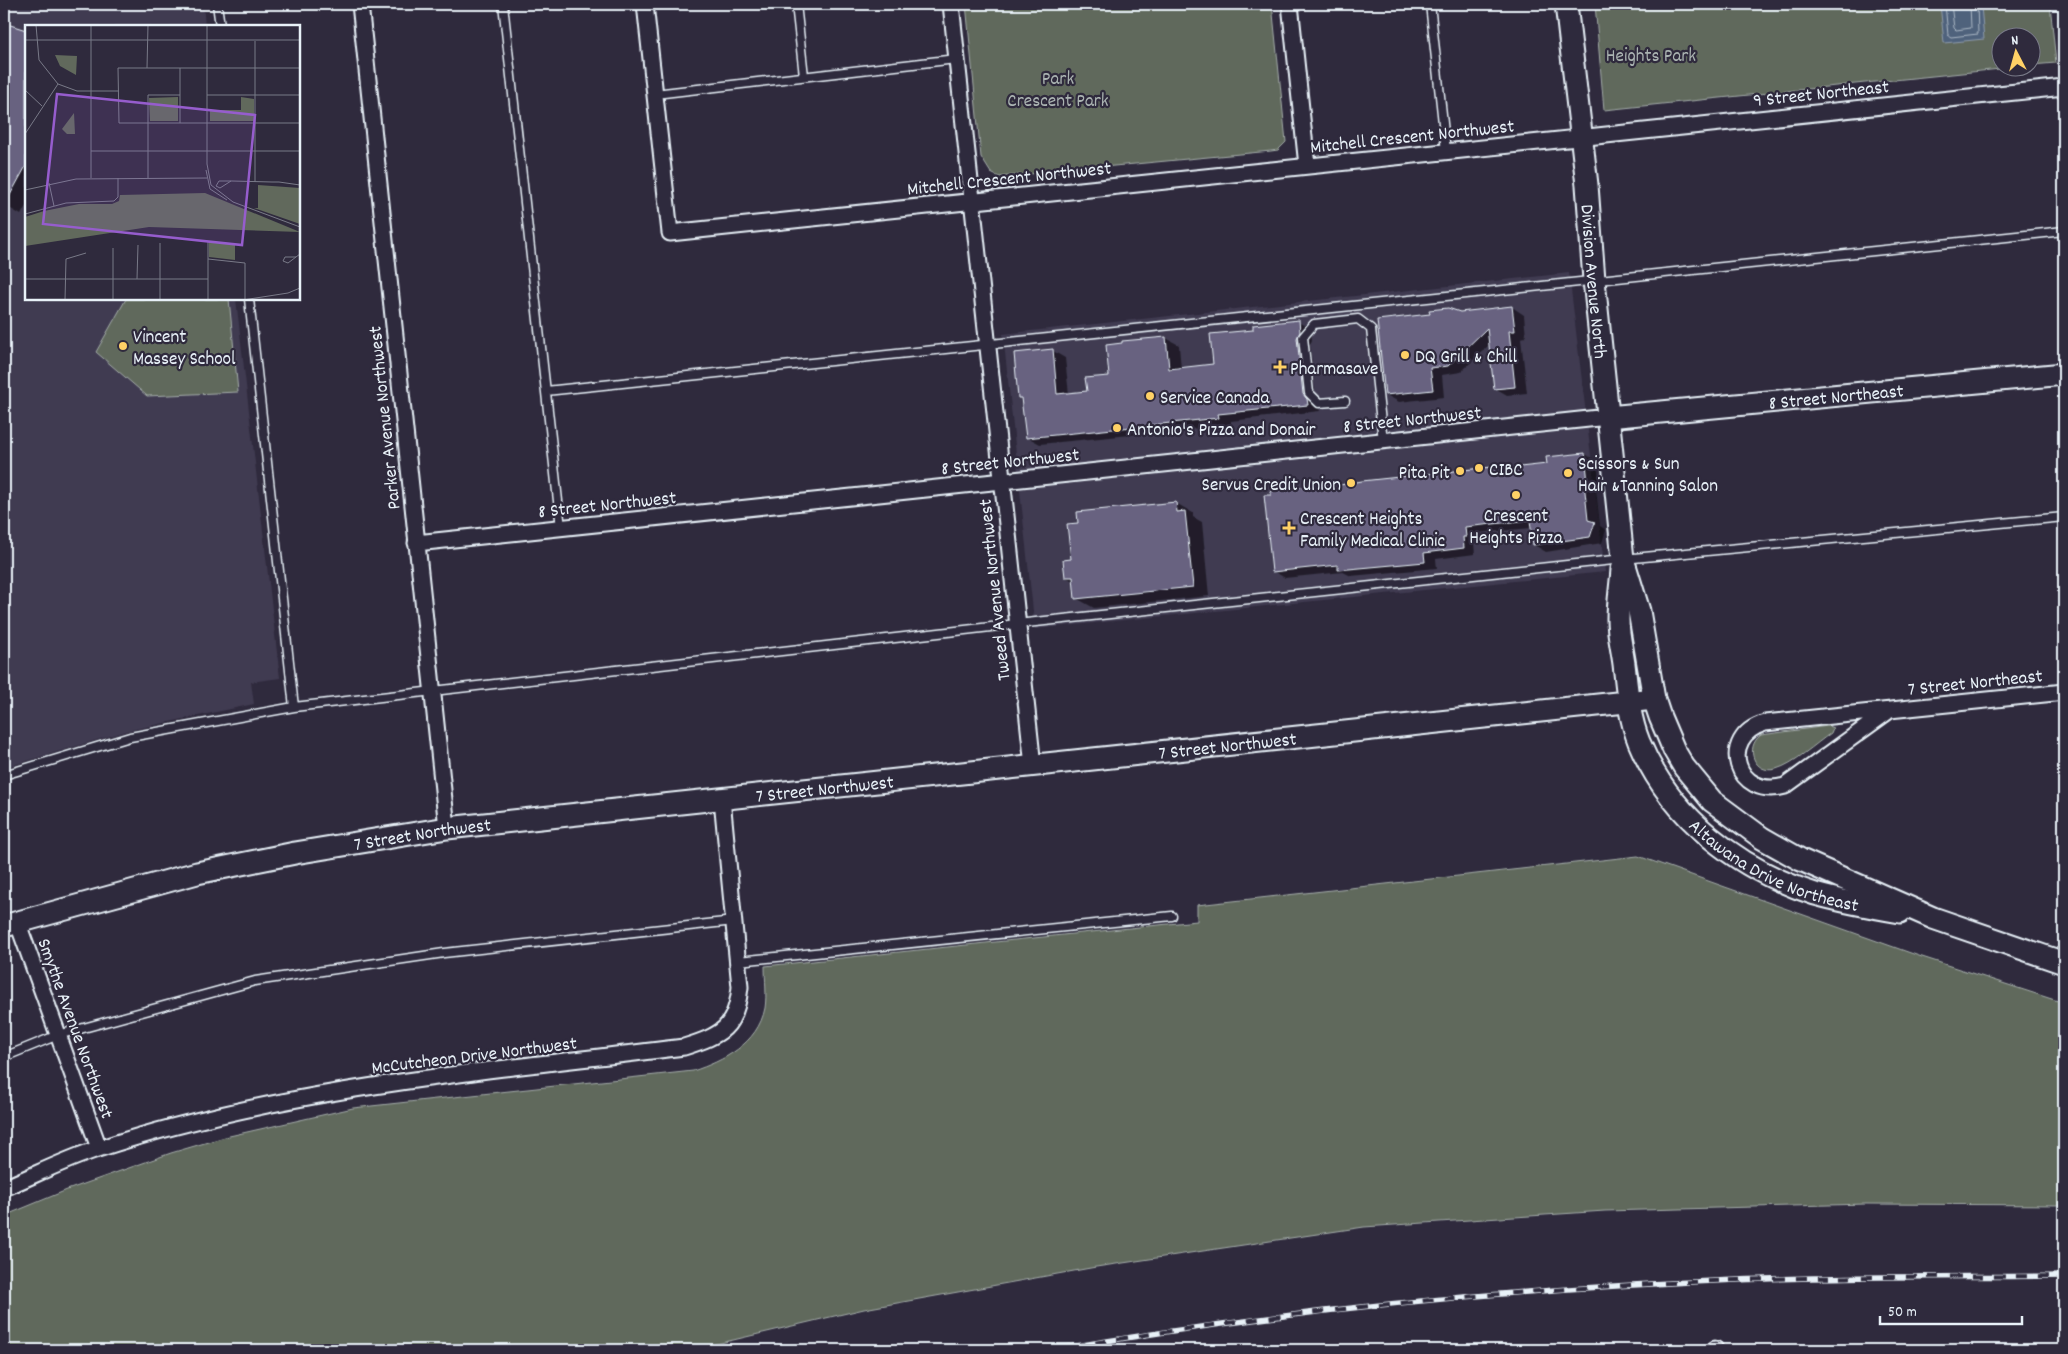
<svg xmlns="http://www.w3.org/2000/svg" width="2068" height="1354" font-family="Dekko,sans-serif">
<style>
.built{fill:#403b51}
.green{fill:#61695c;stroke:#a4adaa}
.water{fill:#50627b;stroke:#8d9bad}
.shadow{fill:#0007}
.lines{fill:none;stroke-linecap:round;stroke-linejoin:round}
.shore{stroke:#abb8c6;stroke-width:1}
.building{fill:#686280;stroke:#e8f1f8}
.lane-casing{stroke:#e8f1f8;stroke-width:11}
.street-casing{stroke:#e8f1f8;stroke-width:19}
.secondary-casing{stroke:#e8f1f8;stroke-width:25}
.lane{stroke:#2f2a3d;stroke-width:8}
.street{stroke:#2f2a3d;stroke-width:15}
.secondary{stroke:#2f2a3d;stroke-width:21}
.rail-casing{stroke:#e8f1f8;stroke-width:5.5}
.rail{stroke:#2f2a3d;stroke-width:4;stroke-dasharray:11;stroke-linecap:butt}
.poi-dot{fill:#ffd166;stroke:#2f2a3d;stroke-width:2}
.labels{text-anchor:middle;stroke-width:4.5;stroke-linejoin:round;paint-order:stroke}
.park-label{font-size:19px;fill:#abb4b2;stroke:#2f2a3d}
.street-label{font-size:19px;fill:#e8f1f8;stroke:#2f2a3d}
.poi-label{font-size:19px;fill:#e8f1f8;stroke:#2f2a3d;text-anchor:start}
.inset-road{fill:none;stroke:#797a88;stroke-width:1}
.view{fill:#965dcd;fill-opacity:0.15;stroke:#965dcd;stroke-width:2.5}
.inset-edge{fill:none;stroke:#e8f1f8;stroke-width:2.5}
</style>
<rect width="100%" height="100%" fill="#2f2a3d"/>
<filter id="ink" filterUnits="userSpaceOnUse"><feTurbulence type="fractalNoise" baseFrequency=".02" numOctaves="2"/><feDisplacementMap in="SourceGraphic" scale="10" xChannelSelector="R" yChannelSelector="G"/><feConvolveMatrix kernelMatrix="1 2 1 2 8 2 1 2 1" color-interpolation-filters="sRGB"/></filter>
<g filter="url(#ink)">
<!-- built -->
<path class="built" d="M 4,4 L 203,4 L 205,26 L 26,26 L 26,299 L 236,299 L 280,678 L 251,682 L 254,704 L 127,731 L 4,768 Z
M 1569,273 L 1605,572 L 1035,629 L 1003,334 Z"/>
<!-- green -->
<path class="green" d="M 966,4 L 1272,4 L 1286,142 L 1278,150 L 1271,151 L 999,177 L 991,173 L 981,157 Z
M 1595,4 L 2050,4 L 2056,63 L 2031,65 L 2030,38 L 2000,38 L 2000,68 L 2010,68 L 1604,110 Z
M 126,299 L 229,299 L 238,392 L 147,396 L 96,352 Z
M 1828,726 L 1833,728 L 1831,733 C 1815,744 1794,764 1776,769 C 1754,775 1744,747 1761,735 Z
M 1638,856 L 1919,956 L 2064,1003 L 2064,1205 L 1866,1204 L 1605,1211 L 1364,1227 L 1096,1267 L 864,1309 L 691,1350 L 4,1350 L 4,1216 L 67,1190 L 171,1153 L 225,1137 L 353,1108 L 693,1071 C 723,1061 758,1044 765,1008 C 767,995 765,979 765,966 L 1197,921 L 1197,905 Z"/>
<!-- water -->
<path class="water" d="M 1940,4 L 2000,4 L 1981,6 L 1984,39 L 1944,43 Z"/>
<!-- shadow -->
<path class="shadow" d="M 4,24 L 26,31 L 26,206 L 21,215 L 11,209 L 4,218 Z
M 1512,307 L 1524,315 L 1526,337 L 1521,338 L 1527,393 L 1507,395 L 1495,388 L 1490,344 L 1461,372 L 1442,375 L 1444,397 L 1399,402 L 1386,395 L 1459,313 Z
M 1298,322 L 1311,329 L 1312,340 L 1310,345 L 1316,402 L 1320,411 L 1231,421 L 1231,425 L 1040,444 L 1027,437 L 1023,399 L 1019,397 L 1053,351 L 1065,358 L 1069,394 L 1088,392 L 1166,338 L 1179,345 L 1181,369 L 1214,365 L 1254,331 Z
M 1585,454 L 1597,461 L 1600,489 L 1596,489 L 1600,526 L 1606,530 L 1602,543 L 1546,552 L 1534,545 L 1532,528 L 1477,533 L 1478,543 L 1474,543 L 1475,554 L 1436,559 L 1437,568 L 1351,576 L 1343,572 L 1285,578 L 1273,571 L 1328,485 L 1333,488 L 1501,467 L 1506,470 L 1549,466 Z
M 1176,503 L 1193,513 L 1193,517 L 1202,522 L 1209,596 L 1094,608 L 1076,598 L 1075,582 L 1066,577 L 1072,560 Z"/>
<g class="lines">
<!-- shore -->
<path class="shore" d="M 1945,4 L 1948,35 L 1951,37 L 1978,34 L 1977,4
M 1951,4 L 1954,28 L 1956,30 L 1971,28 L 1970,4"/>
</g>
<!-- building -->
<path class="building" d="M 4,23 L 26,30 L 26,166 L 4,206 Z
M 1512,306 L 1515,331 L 1509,331 L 1515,387 L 1494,389 L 1487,328 L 1448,366 L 1430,368 L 1433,390 L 1385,395 L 1377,320 L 1430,314 L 1429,310 L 1448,308 L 1460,312 Z
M 1299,320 L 1300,332 L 1297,338 L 1303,394 L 1307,399 L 1308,405 L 1218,414 L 1219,418 L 1026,438 L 1021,398 L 1018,398 L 1014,353 L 1053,349 L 1057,394 L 1087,391 L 1085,378 L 1109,376 L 1106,345 L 1122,343 L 1122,341 L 1166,337 L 1169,369 L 1213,364 L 1210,334 L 1253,330 L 1253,325 Z
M 1585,453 L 1588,483 L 1584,482 L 1588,520 L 1595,522 L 1590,537 L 1533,545 L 1530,520 L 1465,527 L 1466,537 L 1463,537 L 1464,548 L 1424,553 L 1425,562 L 1338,570 L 1338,565 L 1272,572 L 1264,495 L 1271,495 L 1271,491 L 1328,484 L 1329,487 L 1362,481 L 1501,466 L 1502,469 L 1547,464 L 1546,457 Z
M 1176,502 L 1177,512 L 1185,511 L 1193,587 L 1075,599 L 1073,577 L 1065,577 L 1063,560 L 1071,559 L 1067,524 L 1078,523 L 1077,512 Z"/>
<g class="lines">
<!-- lane casing -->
<g class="lane-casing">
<path id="lane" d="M 217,4 L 220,26
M 503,4 L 561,528
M 796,4 L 804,76
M 1430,4 L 1446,151
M 655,94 L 956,59
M 249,299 L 294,707
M 546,391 L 2064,231
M 1345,401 L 1319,403 L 1309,393 L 1303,337 L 1314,324 L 1358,319 L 1371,329 L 1383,441
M 4,775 L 130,737 L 294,707 L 1017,624 L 1623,559 L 2064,517
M 738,961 L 1172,916
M 4,1057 L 58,1035 L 255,981 L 444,953 L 734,921"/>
</g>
<!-- street casing -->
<g class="street-casing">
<path id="street" d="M 360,4 L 447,828
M 645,4 L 670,233 L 2064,87
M 951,4 L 1033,766
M 1290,4 L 1307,166
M 416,543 L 1608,417
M 1890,710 L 1785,786 C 1736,800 1717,737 1765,723 L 2064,692
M 17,921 L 99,1148
M 4,1188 C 35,1175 66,1159 98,1149 C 287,1087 488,1071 684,1047 C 722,1035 736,1028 740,987 L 722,799
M 1715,1349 L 1715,1350"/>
</g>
<!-- secondary casing -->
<g class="secondary-casing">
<g id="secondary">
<path id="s1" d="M 1566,4 L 1587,185 L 1594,280 L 1623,559 L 1639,611 L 1654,699 L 1660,717 L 1674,750 L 1684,767 L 1712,801 L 1762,838 L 1801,860 L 1933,918 L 2064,963"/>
<path id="s2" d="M 1608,417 L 2064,374"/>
<path id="s3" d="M 1622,569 C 1621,585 1618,602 1618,619 C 1618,634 1622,649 1624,664 C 1627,690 1629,717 1639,742 C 1670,817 1739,870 1815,894 C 1843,902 1871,907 1900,912"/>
<path id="s4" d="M 4,926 L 197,873 L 295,853 L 447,828 L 1654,699"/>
</g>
</g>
<!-- lane -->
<use href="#lane" class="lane"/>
<!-- street -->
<use href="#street" class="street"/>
<!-- secondary -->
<use href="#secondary" class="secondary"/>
<!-- rail casing -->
<g class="rail-casing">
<path id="rail" d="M 1052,1350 C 1278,1311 1507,1289 1737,1280 C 1846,1276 1955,1277 2064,1276"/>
</g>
<!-- rail -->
<use href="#rail" class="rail"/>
</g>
</g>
<!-- markers -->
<g class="poi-dot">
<circle cx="123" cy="346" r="5"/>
<circle cx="1405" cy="355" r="5"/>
<path d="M1277.5 359.5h5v5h5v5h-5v5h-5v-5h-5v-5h5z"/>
<circle cx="1150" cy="396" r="5"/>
<circle cx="1117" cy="428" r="5"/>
<circle cx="1479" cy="468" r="5"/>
<circle cx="1460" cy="471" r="5"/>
<circle cx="1568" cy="473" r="5"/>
<circle cx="1351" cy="483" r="5"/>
<circle cx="1516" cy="495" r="5"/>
<path d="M1286.5 520.5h5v5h5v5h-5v5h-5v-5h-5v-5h5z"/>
</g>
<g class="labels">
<!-- park labels -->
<g class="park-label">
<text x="1651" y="61">Heights Park</text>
<text x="1058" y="84">Park<tspan x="1058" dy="22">Crescent Park</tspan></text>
</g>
<!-- street labels -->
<g class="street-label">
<text transform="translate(1821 92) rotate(-6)" y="7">9 Street Northeast</text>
<text transform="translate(1412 135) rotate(-6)" y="7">Mitchell Crescent Northwest</text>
<text transform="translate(1009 177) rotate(-6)" y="7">Mitchell Crescent Northwest</text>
<text dy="7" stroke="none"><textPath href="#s1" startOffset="279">Division Avenue North</textPath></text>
<text dy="7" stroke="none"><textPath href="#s2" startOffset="229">8 Street Northeast</textPath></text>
<text transform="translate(383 418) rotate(-96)" y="7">Parker Avenue Northwest</text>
<text transform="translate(1412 418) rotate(-6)" y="7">8 Street Northwest</text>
<text transform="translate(1010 460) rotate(-6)" y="7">8 Street Northwest</text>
<text transform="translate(607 503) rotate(-6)" y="7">8 Street Northwest</text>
<text transform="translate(993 590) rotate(-96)" y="7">Tweed Avenue Northwest</text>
<text transform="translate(1975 681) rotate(-6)" y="7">7 Street Northeast</text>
<text dy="7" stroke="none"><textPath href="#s4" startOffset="1239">7 Street Northwest</textPath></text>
<text dy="7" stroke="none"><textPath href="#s4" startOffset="834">7 Street Northwest</textPath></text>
<text dy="7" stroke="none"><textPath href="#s4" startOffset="429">7 Street Northwest</textPath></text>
<text dy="7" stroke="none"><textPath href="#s3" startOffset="366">Altawana Drive Northeast</textPath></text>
<text transform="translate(77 1028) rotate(70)" y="7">Smythe Avenue Northwest</text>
<text transform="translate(474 1054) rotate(-7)" y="7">McCutcheon Drive Northwest</text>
</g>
<!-- poi labels -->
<g class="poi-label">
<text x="133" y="342">Vincent<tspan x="133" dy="22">Massey School</tspan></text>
<text x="1415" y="362">DQ Grill &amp; Chill</text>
<text x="1290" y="374">Pharmasave</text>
<text x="1160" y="403">Service Canada</text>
<text x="1127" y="435">Antonio's Pizza and Donair</text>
<text x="1578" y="469">Scissors &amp; Sun<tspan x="1578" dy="22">Hair &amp;Tanning Salon</tspan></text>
<text x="1489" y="475">CIBC</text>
<text x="1450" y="478" text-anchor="end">Pita Pit</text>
<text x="1341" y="490" text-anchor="end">Servus Credit Union</text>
<text x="1516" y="521" text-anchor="middle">Crescent<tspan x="1516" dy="22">Heights Pizza</tspan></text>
<text x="1300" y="524">Crescent Heights<tspan x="1300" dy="22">Family Medical Clinic</tspan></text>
</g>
</g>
<!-- overview -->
<g transform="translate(25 25)">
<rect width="275" height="275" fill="#2f2a3d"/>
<path d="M 30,30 L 52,31 L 51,50 L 35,41 ZM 153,72 L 153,96 L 125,96 L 124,73 ZM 216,72 L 229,74 L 229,96 L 185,96 L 185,85 L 216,85 ZM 49,88 L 50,109 L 42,109 L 37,104 ZM 233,160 L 275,163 L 275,199 L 229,183 L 233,183 ZM 180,168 L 275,207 L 124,202 L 0,221 L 0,192 L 19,186 L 54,179 L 87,179 L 94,176 L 95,170 ZM 184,216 L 210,220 L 210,235 L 184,232 Z" fill="#61695c"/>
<path class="inset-road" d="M 11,0 L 14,35 L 33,59 L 52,66 L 94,66M 182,0 L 182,139 L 186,160 L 208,177 L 275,202M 0,15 L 275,15M 122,43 L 123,0M 155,43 L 155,98M 275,43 L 93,43 L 94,98 L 275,98M 0,65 L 17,81M 182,70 L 275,70M 0,109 L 33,59M 66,126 L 275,126M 181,145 L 185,164 L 202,175M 66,153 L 66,0M 123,153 L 123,70 L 155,70M 206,156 L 195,163 L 191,161 L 194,156 L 207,156 L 247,157 L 254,157 L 275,160M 230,157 L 230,16M 24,158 L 29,181M 0,165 L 51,154 L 182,153M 0,189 L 41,178 L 89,176 L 93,172 L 93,153M 271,232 L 260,232 L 258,236 L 263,238 L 275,229M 183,234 L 220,238 L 220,275M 0,254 L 183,254M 112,254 L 113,220M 40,275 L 41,234 L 61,228M 88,275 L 88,223M 135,275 L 135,218M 183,275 L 183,216M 218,275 L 263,268 L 275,263"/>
<path class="view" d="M 32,69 L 230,90 L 217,220 L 18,199 Z"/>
<rect width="275" height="275" class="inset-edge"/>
</g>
<!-- margin -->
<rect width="2068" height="1354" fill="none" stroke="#2f2a3d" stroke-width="20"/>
<rect x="10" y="10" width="2048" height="1334" fill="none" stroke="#e8f1f8" stroke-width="2" filter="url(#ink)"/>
<!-- north arrow -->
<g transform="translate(2016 52) rotate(354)"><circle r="24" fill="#2f2a3d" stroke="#797a88"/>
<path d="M0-4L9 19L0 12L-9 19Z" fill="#ffd166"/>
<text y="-8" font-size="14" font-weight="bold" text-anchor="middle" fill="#e8f1f8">N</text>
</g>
<!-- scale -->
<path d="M1880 1316v8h142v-8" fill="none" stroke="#e8f1f8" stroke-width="2.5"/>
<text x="1888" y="1316" font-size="15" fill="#e8f1f8" stroke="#2f2a3d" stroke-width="4" paint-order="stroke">50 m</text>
</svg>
